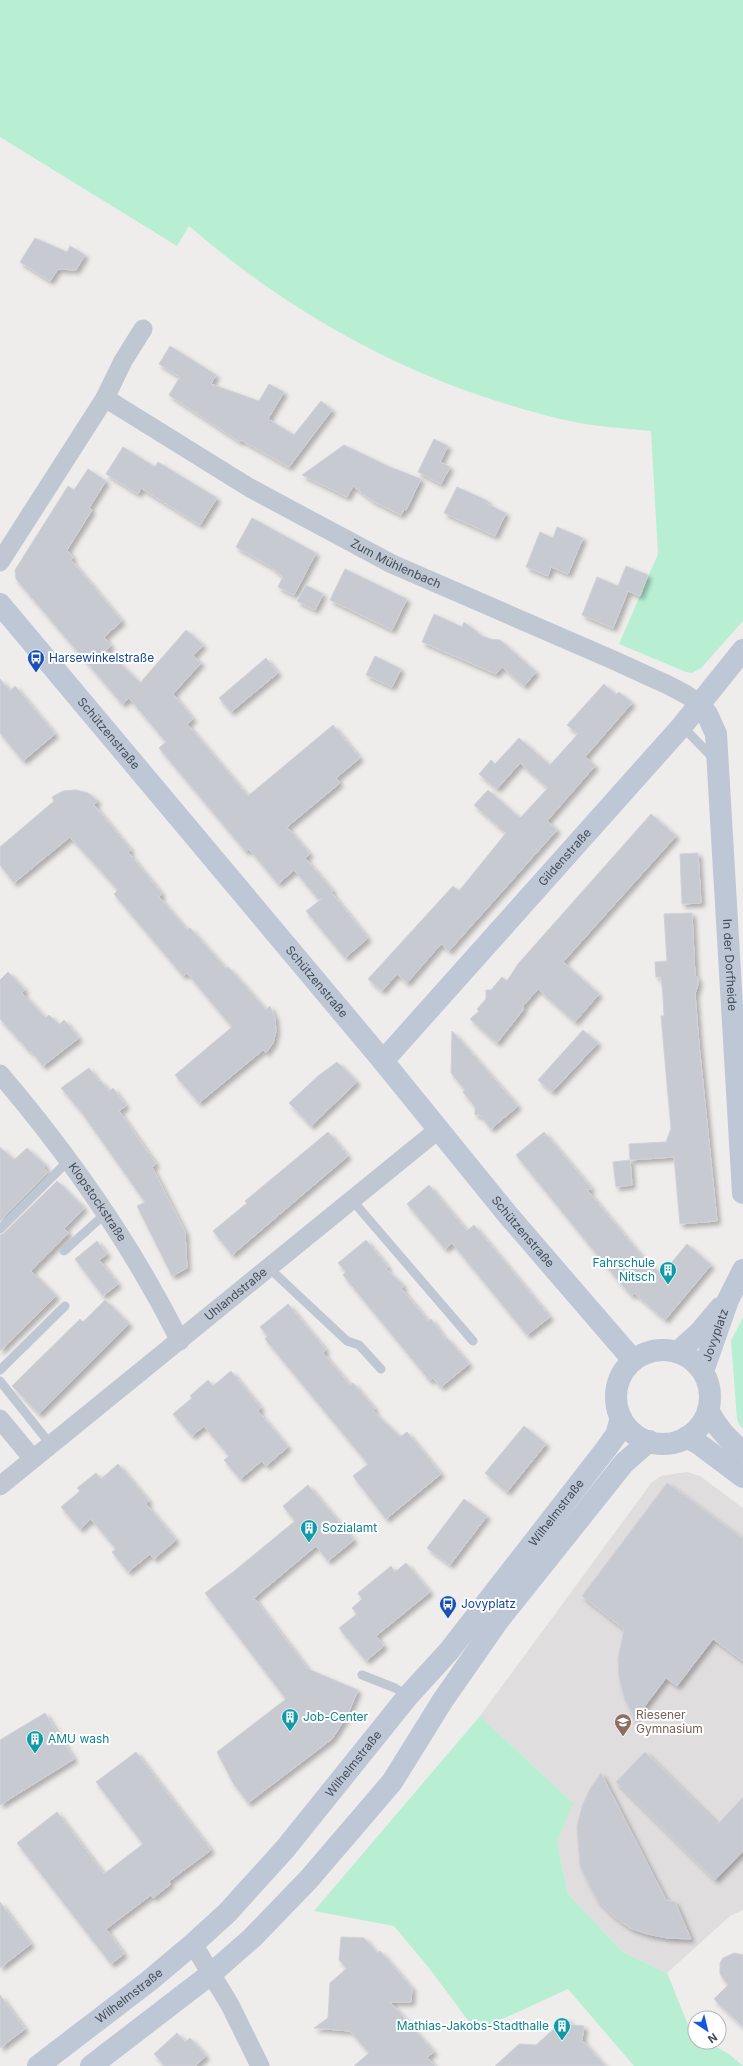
<svg xmlns="http://www.w3.org/2000/svg" width="743" height="2066" font-family="Inter,sans-serif">
<style>
.education{fill:#e0ddde}
.green{fill:#b8efd3}
.building{fill:#c8cad2;stroke:#d0d1d8;filter:url(#shadow)}
.lines{fill:none;stroke-linecap:round;stroke-linejoin:round}
.lane{stroke:#bfc7d2;stroke-width:9}
.street{stroke:#bfc7d2;stroke-width:19}
.secondary{stroke:#bec7d6;stroke-width:22}
.labels{text-anchor:middle;stroke-width:4;stroke-linejoin:round;paint-order:stroke}
.street-label{font-size:12px;fill:#444d5a;stroke:#fff}
.transit-label{font-size:12px;fill:#164399;stroke:#fff;text-anchor:start}
.culture-label{font-size:12px;fill:#0d838f;stroke:#fff;text-anchor:start}
.education-label{font-size:12px;fill:#785e54;stroke:#fff;text-anchor:start}
</style>
<defs>
<filter id="shadow"><feDropShadow dx="3.5" dy="3.5" stdDeviation="2" flood-color="#0004"/></filter>
</defs>
<rect width="100%" height="100%" fill="#efecec"/>
<!-- education -->
<path class="education" d="M 687,1472 L 700,1476 L 743,1508 L 743,1910 L 730,1916 L 667,1973 L 623,1952 L 568,1894 L 557,1842 L 572,1802 L 480,1716 L 652,1482 L 661,1476 Z"/>
<!-- green -->
<path class="green" d="M 0,0 L 743,0 L 743,621 L 701,668 L 692,673 L 686,672 L 619,644 L 658,554 L 651,431 C 624,428 596,427 570,421 C 554,418 538,413 523,409 C 399,374 286,310 189,226 L 177,246 L 0,137 Z
M 743,1317 L 743,1428 L 740,1426 L 737,1419 L 731,1341 Z
M 480,1716 L 573,1803 L 557,1842 L 568,1894 L 623,1952 L 667,1973 L 691,2032 L 695,2035 L 695,2042 L 707,2042 L 729,2054 L 743,2066 L 634,2066 L 568,1989 L 476,2031 L 429,1968 L 394,1926 L 314,1911 Z"/>
<!-- building -->
<path class="building" d="M 35,238 L 67,252 L 70,246 L 85,255 L 76,270 L 58,269 L 50,281 L 20,262 Z
M 170,346 L 216,375 L 211,384 L 259,401 L 269,384 L 284,392 L 268,419 L 294,435 L 321,401 L 332,410 L 289,467 L 241,440 L 240,442 L 169,395 L 180,377 L 159,364 Z
M 434,439 L 448,446 L 440,462 L 450,467 L 441,484 L 418,472 Z
M 344,445 L 390,467 L 421,479 L 406,510 L 404,509 L 401,515 L 373,501 L 353,486 L 347,497 L 302,475 Z
M 123,447 L 155,467 L 158,462 L 217,498 L 200,525 L 141,488 L 138,494 L 106,474 Z
M 88,469 L 106,481 L 89,508 L 92,510 L 67,550 L 73,558 L 71,560 L 122,621 L 104,637 L 111,646 L 106,650 L 140,683 L 186,630 L 203,645 L 193,656 L 201,663 L 173,694 L 193,719 L 187,724 L 248,796 L 333,725 L 360,758 L 336,778 L 340,783 L 287,827 L 310,854 L 305,858 L 333,891 L 331,892 L 368,938 L 345,958 L 306,911 L 323,898 L 319,900 L 294,870 L 278,884 L 249,849 L 246,852 L 159,748 L 166,742 L 129,698 L 122,704 L 16,579 L 15,570 L 68,486 L 74,490 Z
M 457,487 L 488,501 L 487,504 L 506,513 L 495,536 L 444,513 Z
M 252,518 L 316,553 L 294,595 L 278,587 L 283,577 L 270,566 L 236,547 Z
M 557,527 L 583,538 L 568,574 L 551,567 L 548,576 L 526,567 L 540,532 L 553,538 Z
M 626,566 L 648,575 L 640,596 L 628,591 L 613,628 L 582,615 L 597,577 L 618,586 Z
M 345,569 L 407,599 L 392,630 L 330,600 Z
M 306,585 L 323,594 L 315,610 L 297,601 Z
M 434,614 L 462,627 L 464,622 L 482,636 L 490,639 L 500,640 L 536,672 L 524,686 L 502,667 L 496,674 L 422,642 Z
M 375,656 L 401,669 L 392,687 L 366,675 Z
M 266,658 L 278,673 L 231,712 L 219,698 Z
M 0,679 L 10,691 L 15,686 L 55,734 L 23,761 L 0,733 Z
M 604,684 L 616,695 L 619,692 L 632,703 L 585,757 L 595,766 L 547,821 L 557,830 L 449,951 L 441,944 L 407,983 L 397,974 L 382,991 L 368,979 L 453,886 L 459,891 L 506,833 L 474,805 L 488,790 L 520,818 L 548,788 L 520,763 L 497,789 L 479,774 L 491,760 L 495,764 L 519,738 L 550,765 L 578,734 L 567,725 Z
M 76,790 L 88,793 L 98,801 L 94,805 L 131,850 L 128,852 L 162,894 L 159,897 L 187,930 L 190,928 L 226,969 L 228,967 L 266,1010 L 270,1006 L 275,1018 L 276,1031 L 273,1043 L 266,1053 L 263,1050 L 199,1103 L 175,1075 L 232,1027 L 187,973 L 183,976 L 114,894 L 118,890 L 70,837 L 14,883 L 0,865 L 0,847 L 54,801 L 52,797 L 63,791 Z
M 651,814 L 676,836 L 563,962 L 599,994 L 575,1022 L 538,989 L 523,1006 L 523,1010 L 497,1043 L 470,1019 L 479,1011 L 477,1009 L 486,999 L 486,990 L 491,990 L 502,977 L 507,981 L 518,964 Z
M 698,853 L 701,903 L 682,904 L 680,854 Z
M 692,913 L 695,976 L 698,978 L 698,985 L 695,994 L 699,1044 L 717,1221 L 680,1224 L 674,1157 L 630,1160 L 629,1144 L 666,1142 L 671,1129 L 661,1016 L 664,1016 L 663,996 L 661,977 L 656,977 L 655,962 L 667,961 L 664,914 Z
M 8,972 L 25,990 L 22,993 L 46,1018 L 49,1015 L 59,1025 L 64,1020 L 79,1038 L 43,1066 L 31,1051 L 30,1052 L 0,1019 L 0,980 Z
M 583,1030 L 598,1043 L 552,1092 L 538,1080 Z
M 452,1031 L 518,1106 L 491,1129 L 480,1115 L 475,1115 L 475,1107 L 463,1092 L 465,1090 L 451,1073 Z
M 337,1062 L 357,1082 L 311,1126 L 289,1103 L 318,1076 Z
M 89,1068 L 99,1082 L 101,1081 L 109,1092 L 113,1088 L 126,1106 L 119,1111 L 156,1164 L 152,1167 L 185,1232 L 187,1268 L 172,1276 L 137,1206 L 145,1202 L 82,1113 L 61,1088 Z
M 328,1132 L 348,1156 L 232,1255 L 213,1231 L 247,1203 L 245,1201 Z
M 544,1132 L 592,1189 L 587,1190 L 644,1259 L 662,1274 L 687,1244 L 711,1265 L 665,1320 L 634,1293 L 632,1296 L 620,1283 L 516,1155 Z
M 0,1147 L 14,1160 L 27,1148 L 46,1166 L 44,1168 L 48,1172 L 0,1221 Z
M 630,1160 L 632,1185 L 616,1187 L 613,1162 Z
M 57,1181 L 84,1208 L 64,1229 L 69,1233 L 31,1271 L 56,1296 L 0,1351 L 0,1235 L 4,1233 Z
M 429,1185 L 467,1231 L 474,1225 L 550,1317 L 527,1335 L 452,1243 L 445,1249 L 407,1204 Z
M 366,1240 L 388,1267 L 386,1269 L 404,1286 L 401,1288 L 428,1321 L 431,1319 L 445,1339 L 447,1338 L 469,1364 L 441,1387 L 433,1378 L 430,1381 L 343,1275 L 346,1272 L 338,1263 Z
M 97,1241 L 107,1254 L 99,1260 L 118,1284 L 103,1296 L 75,1259 Z
M 105,1300 L 129,1324 L 39,1414 L 12,1386 L 80,1319 L 83,1322 Z
M 288,1304 L 326,1350 L 323,1353 L 350,1385 L 353,1383 L 375,1409 L 373,1411 L 400,1437 L 407,1432 L 441,1474 L 386,1519 L 353,1476 L 368,1464 L 265,1339 L 268,1336 L 260,1327 Z
M 231,1371 L 261,1408 L 258,1411 L 288,1447 L 266,1466 L 262,1461 L 240,1479 L 224,1460 L 229,1456 L 204,1426 L 192,1436 L 173,1414 L 192,1398 L 190,1396 L 208,1380 L 213,1386 Z
M 524,1426 L 546,1444 L 507,1492 L 485,1473 Z
M 118,1464 L 149,1501 L 146,1504 L 176,1540 L 154,1559 L 150,1554 L 128,1572 L 112,1552 L 116,1549 L 91,1519 L 80,1529 L 61,1507 L 80,1491 L 77,1488 L 96,1473 L 101,1479 Z
M 667,1483 L 743,1539 L 743,1661 L 713,1639 L 677,1686 L 666,1678 L 635,1719 L 625,1700 L 619,1678 L 618,1659 L 624,1629 L 582,1596 Z
M 308,1485 L 354,1540 L 328,1561 L 316,1546 L 254,1598 L 308,1669 L 358,1690 L 347,1716 L 332,1739 L 248,1803 L 233,1783 L 217,1752 L 286,1699 L 205,1593 L 233,1572 L 295,1521 L 283,1506 Z
M 464,1499 L 487,1516 L 450,1565 L 427,1548 Z
M 406,1563 L 430,1592 L 376,1636 L 384,1646 L 366,1661 L 339,1628 L 357,1614 L 352,1608 L 362,1599 L 358,1593 L 391,1566 L 395,1572 Z
M 45,1713 L 74,1759 L 0,1805 L 0,1740 Z
M 136,1752 L 211,1850 L 168,1882 L 171,1884 L 153,1898 L 151,1895 L 106,1929 L 124,1954 L 111,1964 L 17,1843 L 57,1812 L 104,1874 L 143,1844 L 96,1782 Z
M 645,1752 L 718,1824 L 743,1797 L 743,1851 L 715,1880 L 616,1782 Z
M 601,1773 L 666,1900 L 675,1902 L 691,1939 L 667,1938 L 647,1934 L 630,1928 L 612,1915 L 598,1901 L 588,1883 L 580,1866 L 577,1827 L 582,1806 L 590,1789 Z
M 0,1902 L 31,1944 L 0,1968 Z
M 341,1937 L 364,1938 L 377,1953 L 380,1951 L 412,1988 L 411,2002 L 390,2002 L 434,2052 L 427,2057 L 435,2066 L 354,2066 L 369,2053 L 350,2031 L 314,2028 L 328,2018 L 330,1983 L 347,1968 L 339,1960 Z
M 734,1953 L 743,1955 L 743,2027 L 714,1999 L 728,1985 L 720,1974 L 720,1963 L 723,1958 Z
M 0,1995 L 25,2029 L 0,2048 Z
M 566,2018 L 572,2025 L 584,2026 L 582,2040 L 605,2066 L 495,2066 L 519,2044 L 536,2045 Z
M 177,2033 L 185,2042 L 190,2038 L 206,2056 L 195,2066 L 165,2066 L 154,2054 Z"/>
<g class="lines">
<!-- lane -->
<path class="lane" d="M 682,726 L 714,759
M 352,1200 L 473,1341
M 0,1229 L 69,1160
M 64,1251 L 105,1214
M 269,1268 L 347,1341 L 359,1345 L 381,1369
M 0,1370 L 65,1306
M 0,1381 L 51,1445
M 362,1675 L 395,1688 L 408,1696"/>
<!-- street -->
<g class="street">
<path id="s1" d="M 105,398 L 250,488 L 392,564 L 611,659 L 668,685 L 687,695 L 699,704"/>
<path d="M 0,562 L 105,398 L 123,361 L 143,329"/>
<path id="s2" d="M 0,1074 C 69,1155 132,1245 180,1341"/>
<path d="M 0,1419 L 33,1459"/>
<path id="s3" d="M 0,1486 L 439,1129"/>
<path d="M 193,1944 L 230,2005 L 260,2066"/>
</g>
<!-- secondary -->
<g class="secondary">
<path id="s4" d="M 0,604 L 383,1061 L 508,1215 L 633,1360"/>
<path id="s5" d="M 699,704 L 707,714 L 716,734 L 743,1193"/>
<path id="s6" d="M 383,1061 L 682,726 L 743,650"/>
<circle cx="663" cy="1397" r="47"/>
<path d="M 678,1352 L 699,1333 L 720,1308"/>
<path id="s7" d="M 703,1371 L 728,1300 L 743,1270"/>
<path d="M 708,1410 C 717,1428 728,1439 743,1452"/>
<path d="M 687,1437 L 699,1444 L 743,1477"/>
<path id="s8" d="M 38,2066 L 149,1981 L 193,1944 L 227,1913 L 285,1849 L 408,1696 L 449,1651 L 606,1449 L 616,1435 L 621,1418"/>
<path d="M 91,2066 L 212,1973 L 252,1938 L 309,1879 L 392,1782 L 443,1700 L 498,1621 L 624,1463 L 649,1441"/>
</g>
</g>
<!-- icons -->
<defs>
<g id="bus-pin" transform="scale(0.9)"><path d="M0 17L-7.5 6A9.5 9.5 0 1 1 7.5 6Z" fill="#1a4fb4" stroke="#fff"/><path d="M-5-6H5V4H4V6H2V4H-2V6H-4V4H-5ZM-3.5-4V0h7V-4ZM-3.5 1.2v1.5H-2V1.2ZM2 1.2v1.5H3.5V1.2Z" fill="#fff"/></g>
<g id="building-pin" transform="scale(0.9)"><path d="M0 17L-7.5 6A9.5 9.5 0 1 1 7.5 6Z" fill="#0f9aa8" stroke="#fff"/><path d="M-4-6H4V6H1V3H-1V6H-4ZM-2.5-4.3h1.7v1.8h-1.7ZM.8-4.3h1.7v1.8H.8ZM-2.5-1h1.7V.8h-1.7ZM.8-1h1.7V.8H.8Z" fill="#fff"/></g>
<g id="school-pin" transform="scale(0.9)"><path d="M0 17L-7.5 6A9.5 9.5 0 1 1 7.5 6Z" fill="#8d6e63" stroke="#fff"/><path d="M0-5L7-2L0 1L-7-2ZM-4 1L0 2.5L4 1V4Q0 6-4 4Z" fill="#fff"/></g>
</defs>
<g fill-rule="evenodd">
<use href="#bus-pin" x="36" y="658"/>
<use href="#building-pin" x="668" y="1270"/>
<use href="#building-pin" x="309" y="1528"/>
<use href="#bus-pin" x="448" y="1604"/>
<use href="#building-pin" x="290" y="1717"/>
<use href="#school-pin" x="623" y="1722"/>
<use href="#building-pin" x="35" y="1739"/>
<use href="#building-pin" x="562" y="2026"/>
</g>
<g class="labels">
<!-- street labels -->
<g class="street-label">
<text dy="4" stroke="none"><textPath href="#s1" startOffset="335">Zum Mühlenbach</textPath></text>
<text dy="4" stroke="none"><textPath href="#s4" startOffset="169">Schützenstraße</textPath></text>
<text dy="4" stroke="none"><textPath href="#s6" startOffset="273">Gildenstraße</textPath></text>
<text dy="4" stroke="none"><textPath href="#s5" startOffset="266">In der Dorfheide</textPath></text>
<text dy="4" stroke="none"><textPath href="#s4" startOffset="493">Schützenstraße</textPath></text>
<text dy="4" stroke="none"><textPath href="#s2" startOffset="161">Klopstockstraße</textPath></text>
<text dy="4" stroke="none"><textPath href="#s4" startOffset="817">Schützenstraße</textPath></text>
<text dy="4" stroke="none"><textPath href="#s3" startOffset="304">Uhlandstraße</textPath></text>
<text dy="4" stroke="none"><textPath href="#s7" startOffset="38">Jovyplatz</textPath></text>
<text dy="4" stroke="none"><textPath href="#s8" startOffset="762">Wilhelmstraße</textPath></text>
<text dy="4" stroke="none"><textPath href="#s8" startOffset="439">Wilhelmstraße</textPath></text>
<text dy="4" stroke="none"><textPath href="#s8" startOffset="115">Wilhelmstraße</textPath></text>
</g>
<!-- transit labels -->
<g class="transit-label">
<text x="49" y="662">Harsewinkelstraße</text>
<text x="461" y="1608">Jovyplatz</text>
</g>
<!-- culture labels -->
<g class="culture-label">
<text x="655" y="1267" text-anchor="end">Fahrschule<tspan x="655" dy="14">Nitsch</tspan></text>
<text x="322" y="1532">Sozialamt</text>
<text x="303" y="1721">Job-Center</text>
<text x="48" y="1743">AMU wash</text>
<text x="549" y="2030" text-anchor="end">Mathias-Jakobs-Stadthalle</text>
</g>
<!-- education labels -->
<g class="education-label">
<text x="636" y="1719">Riesener<tspan x="636" dy="14">Gymnasium</tspan></text>
</g>
</g>
<!-- north arrow -->
<g transform="translate(707 2030) rotate(145)"><circle r="19" fill="#ffffff" stroke="#b4b8bd"/>
<path d="M0-3L7 15L0 10L-7 15Z" fill="#1456e1"/>
<text y="-6" font-size="11" font-weight="bold" text-anchor="middle" fill="#444d5a">N</text>
</g>
</svg>
